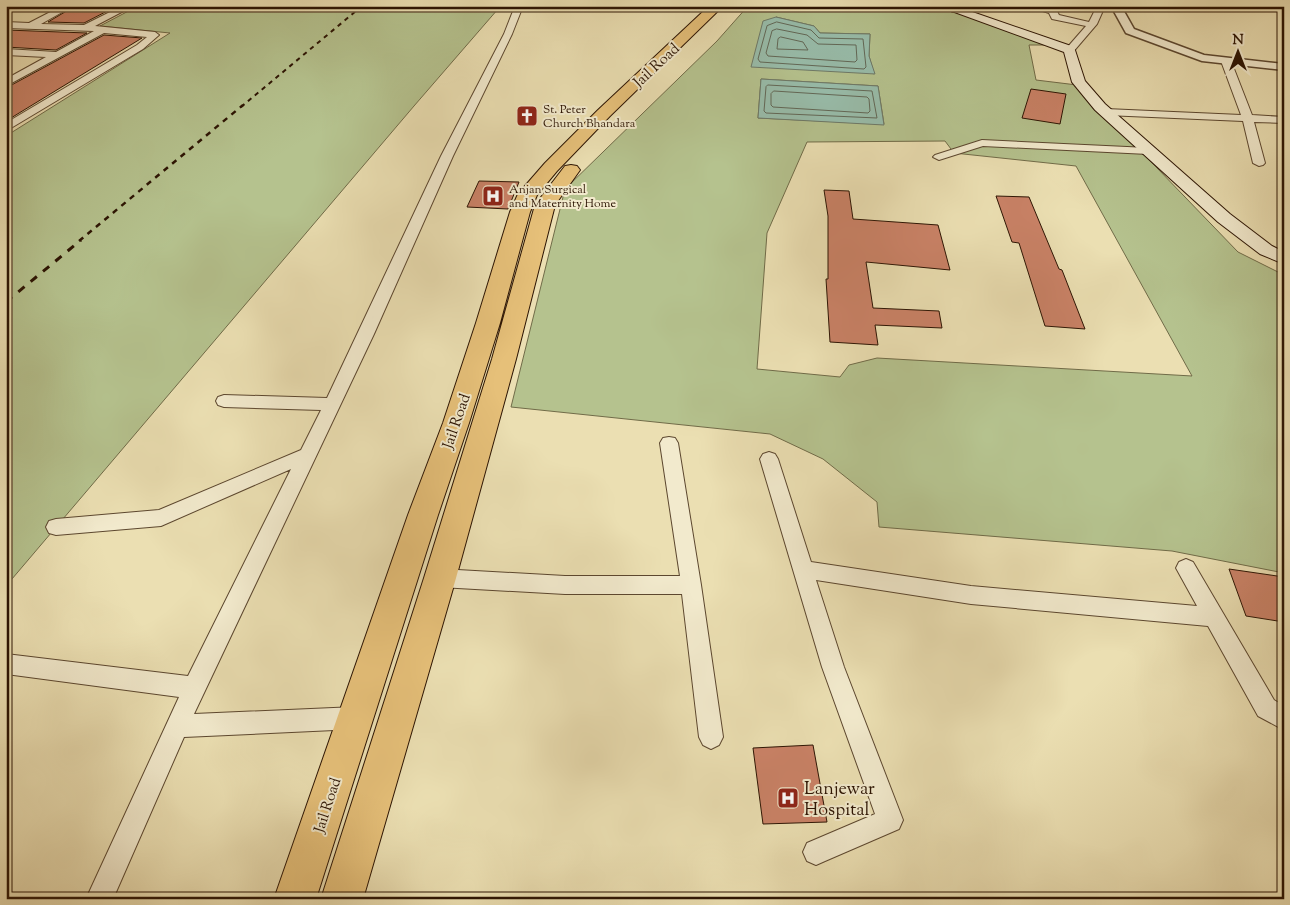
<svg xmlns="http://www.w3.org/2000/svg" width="1290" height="905" font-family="'Sorts Mill Goudy',serif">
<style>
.green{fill:#b5c28e;stroke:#706b48;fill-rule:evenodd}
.water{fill:#98bdab;stroke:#6d7968}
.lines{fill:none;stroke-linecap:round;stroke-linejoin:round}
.shore{stroke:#626857;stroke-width:1}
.building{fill:#ca8267;stroke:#2c1403}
.minor-casing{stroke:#5c472f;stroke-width:2}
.tertiary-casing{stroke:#5c472f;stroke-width:3}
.secondary-casing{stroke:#2c1403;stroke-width:2}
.trunk-casing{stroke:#2c1403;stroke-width:2}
.minor{fill:#f2eacd;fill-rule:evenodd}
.tertiary{fill:#f2eacd;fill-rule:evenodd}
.secondary{fill:#f2eacd;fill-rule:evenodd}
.trunk{fill:#e6c079;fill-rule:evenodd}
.rail-far2{stroke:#2c1403;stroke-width:2;stroke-dasharray:4.5 4.5;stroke-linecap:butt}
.rail-far1{stroke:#2c1403;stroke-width:2.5;stroke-dasharray:5.5 5.5;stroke-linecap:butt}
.rail{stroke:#2c1403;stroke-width:3;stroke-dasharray:8 8;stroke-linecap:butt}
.labels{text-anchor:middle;stroke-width:4;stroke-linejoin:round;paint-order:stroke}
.far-poi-label{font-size:12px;fill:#2c1403;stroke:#f2eacd;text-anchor:start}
.street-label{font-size:15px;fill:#2c1403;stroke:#f2eacd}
.near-poi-label{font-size:18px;fill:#2c1403;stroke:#f2eacd;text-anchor:start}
</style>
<rect width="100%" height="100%" fill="#ebdfb2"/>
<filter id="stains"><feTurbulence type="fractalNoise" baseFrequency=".004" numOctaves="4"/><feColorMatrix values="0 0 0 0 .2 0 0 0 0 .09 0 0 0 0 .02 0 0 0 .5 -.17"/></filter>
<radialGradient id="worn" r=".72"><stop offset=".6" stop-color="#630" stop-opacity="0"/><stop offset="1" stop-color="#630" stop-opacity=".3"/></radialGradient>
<!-- green -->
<path class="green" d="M 138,6 L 434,6 L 498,9 L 414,106 L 6,586 L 6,136 L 170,33 L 100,26 Z
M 748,6 L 937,6 L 1050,45 L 1029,45 L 1036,80 L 1077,85 L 1238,252 L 1284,275 L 1284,573 L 1172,551 L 879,527 L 877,502 L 823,459 L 770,434 L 511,407 L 565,189 L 717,41 ZM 776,17 L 814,26 L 820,33 L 870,34 L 869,56 L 874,74 ZM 761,79 L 878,86 L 884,124 L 758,118 ZM 945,141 L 954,153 L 1076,166 L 1192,376 L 877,358 L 849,365 L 840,377 L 757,369 L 767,233 L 807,142 Z"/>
<!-- water -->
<path class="water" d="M 776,17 L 814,26 L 820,33 L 870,34 L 869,56 L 875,74 L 751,67 L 763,21 Z
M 761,79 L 878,86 L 884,125 L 758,118 Z"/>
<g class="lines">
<!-- shore -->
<path class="shore" d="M 777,22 L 811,30 L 819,38 L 863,39 L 866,67 L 864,69 L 760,62 L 758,59 L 767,26 Z
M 777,29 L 807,35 L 818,44 L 856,45 L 857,60 L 855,62 L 768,56 L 766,53 L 772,31 Z
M 781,37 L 803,42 L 808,50 L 777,49 L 778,39 Z
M 768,85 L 872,91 L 877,118 L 766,113 L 764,111 L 766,87 Z
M 774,91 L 867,97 L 869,99 L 870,111 L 868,113 L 773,107 L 771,105 L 771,94 Z"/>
</g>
<!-- building -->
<path class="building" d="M 75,6 L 117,6 L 84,23 L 48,22 Z
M 6,30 L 87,33 L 56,50 L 6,47 Z
M 104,35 L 142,38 L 6,121 L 6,88 Z
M 1031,89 L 1066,94 L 1060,124 L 1022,118 Z
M 479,181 L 519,182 L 508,209 L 467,207 Z
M 824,190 L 849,191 L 853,219 L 938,225 L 950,270 L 866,262 L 873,308 L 939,311 L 942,328 L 875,325 L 878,345 L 830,342 L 826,279 L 828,279 L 828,216 Z
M 996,196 L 1029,197 L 1059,269 L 1062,270 L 1085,329 L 1045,326 L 1019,243 L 1012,242 Z
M 1229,569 L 1284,577 L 1284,622 L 1246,616 Z
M 813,745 L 827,822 L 763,824 L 753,748 Z"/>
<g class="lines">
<!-- minor casing -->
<g class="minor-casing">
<path id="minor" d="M 62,6 L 73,6 L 41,24 L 84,25 L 122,6 L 133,6 L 95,26 L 155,32 L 159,35 L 143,49 L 6,131 L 6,123 L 137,45 L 147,37 L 104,33 L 6,86 L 6,79 L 46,57 L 6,55 L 6,49 L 56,52 L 94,31 L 6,28 L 6,22 L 29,23 Z
M 515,6 L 523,6 L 512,34 L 453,156 L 374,334 L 194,714 L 356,707 L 364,710 L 368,718 L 364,726 L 356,729 L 184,737 L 113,899 L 86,899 L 179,697 L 6,674 L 6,654 L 188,676 L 291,469 L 161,526 L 56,535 L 49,533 L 46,527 L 49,521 L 56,519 L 159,510 L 301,450 L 321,410 L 224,407 L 218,405 L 216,401 L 218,397 L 224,395 L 327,398 L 441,156 L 504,34 Z
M 958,6 L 971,6 L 958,12 L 952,12 L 952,8 Z
M 1027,6 L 1043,6 L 1056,9 L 1059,15 L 1089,22 L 1097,6 L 1105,6 L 1097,24 L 1073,52 L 1070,53 L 1065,50 L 1086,26 L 1052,19 L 1049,13 Z
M 1226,58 L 1231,61 L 1252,115 L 1284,117 L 1284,123 L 1254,122 L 1265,163 L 1263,165 L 1259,166 L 1253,163 L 1243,121 L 1106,115 L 1101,112 L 1106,109 L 1241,115 L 1221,61 Z
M 982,140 L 1148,148 L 1154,151 L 1148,154 L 983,146 L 939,160 L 933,157 L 935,155 Z
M 669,437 L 675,438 L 678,443 L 701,585 L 723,737 L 719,745 L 711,749 L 703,745 L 699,737 L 682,594 L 565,594 L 440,587 L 433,584 L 430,578 L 433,572 L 440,569 L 565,576 L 680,576 L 660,443 L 663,438 Z
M 769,452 L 775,454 L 778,459 L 811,562 L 971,586 L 1197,606 L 1176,568 L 1179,562 L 1186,559 L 1193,562 L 1274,700 L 1284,706 L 1284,730 L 1258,716 L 1208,626 L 971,604 L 816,580 L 844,667 L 903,820 L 899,829 L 825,861 L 816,865 L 807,861 L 803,852 L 807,843 L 875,814 L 822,667 L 760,459 L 763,454 Z"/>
</g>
<!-- tertiary casing -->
<g class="tertiary-casing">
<path id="tertiary" d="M 1111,6 L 1121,6 L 1134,29 L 1204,55 L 1284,64 L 1284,70 L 1202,61 L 1126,33 Z"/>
</g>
<!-- secondary casing -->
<g class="secondary-casing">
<path id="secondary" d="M 938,6 L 955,6 L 1074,47 L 1085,81 L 1105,104 L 1230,214 L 1272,246 L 1284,252 L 1284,264 L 1260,254 L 1218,222 L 1095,110 L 1072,82 L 1064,52 Z"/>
</g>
<!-- trunk casing -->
<g class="trunk-casing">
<path id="trunk" d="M 709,6 L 723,6 L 610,116 L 557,171 L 537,195 L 530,212 L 500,323 L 469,423 L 438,515 L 316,899 L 274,899 L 408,515 L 443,423 L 476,323 L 510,212 L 518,194 L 545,163 L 598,110 Z
M 571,165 L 577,166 L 580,170 L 555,205 L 516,359 L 456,578 L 363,899 L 321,899 L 424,578 L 492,359 L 535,205 L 565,166 Z"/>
</g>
<!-- minor -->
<use href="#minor" class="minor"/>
<!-- tertiary -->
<use href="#tertiary" class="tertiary"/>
<!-- secondary -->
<use href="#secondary" class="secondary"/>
<!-- trunk -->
<use href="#trunk" class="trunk"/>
<!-- rail-far2 -->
<path class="rail-far2" d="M 241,107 L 362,6"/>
<!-- rail-far1 -->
<path class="rail-far1" d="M 79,241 L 243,105"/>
<!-- rail -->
<path class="rail" d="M 6,302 L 81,240"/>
</g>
<!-- icons -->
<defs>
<g id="church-square" transform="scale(1.125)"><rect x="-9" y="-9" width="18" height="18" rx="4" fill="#8f2418" stroke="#f2eacd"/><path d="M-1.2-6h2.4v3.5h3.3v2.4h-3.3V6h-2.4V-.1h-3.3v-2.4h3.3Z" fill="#fff"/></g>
<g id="hospital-square" transform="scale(1.125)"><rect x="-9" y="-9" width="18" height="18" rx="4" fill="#8f2418" stroke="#f2eacd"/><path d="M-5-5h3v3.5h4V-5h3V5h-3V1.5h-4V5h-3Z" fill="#fff"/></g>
</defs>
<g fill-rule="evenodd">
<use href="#church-square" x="527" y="116"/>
<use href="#hospital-square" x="493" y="196"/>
<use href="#hospital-square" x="788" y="798"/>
</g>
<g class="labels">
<!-- far-poi labels -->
<g class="far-poi-label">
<text x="543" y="113">St. Peter<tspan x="543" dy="14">Church Bhandara</tspan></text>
<text x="509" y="193">Anjan Surgical<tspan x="509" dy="14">and Maternity Home</tspan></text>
</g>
<!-- street labels -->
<g class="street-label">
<text transform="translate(656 65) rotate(-43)" y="5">Jail Road</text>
<text transform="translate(456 421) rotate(-71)" y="5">Jail Road</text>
<text transform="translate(327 805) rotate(-72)" y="5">Jail Road</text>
</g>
<!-- near-poi labels -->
<g class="near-poi-label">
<text x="804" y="794">Lanjewar<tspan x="804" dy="21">Hospital</tspan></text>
</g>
</g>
<!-- margin -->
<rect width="1290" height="905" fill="none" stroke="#ebdfb2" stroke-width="25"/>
<rect x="8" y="8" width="1275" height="890" fill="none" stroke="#2c1403" stroke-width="2.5"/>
<rect x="12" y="12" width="1265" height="880" fill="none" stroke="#2c1403"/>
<!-- north arrow -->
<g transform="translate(1238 52)" stroke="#f2eacd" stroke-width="4" paint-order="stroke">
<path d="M0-4L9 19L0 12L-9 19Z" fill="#2c1403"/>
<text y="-8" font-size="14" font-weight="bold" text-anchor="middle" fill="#2c1403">N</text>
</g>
<rect width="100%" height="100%" filter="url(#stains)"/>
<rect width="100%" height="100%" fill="url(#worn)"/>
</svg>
